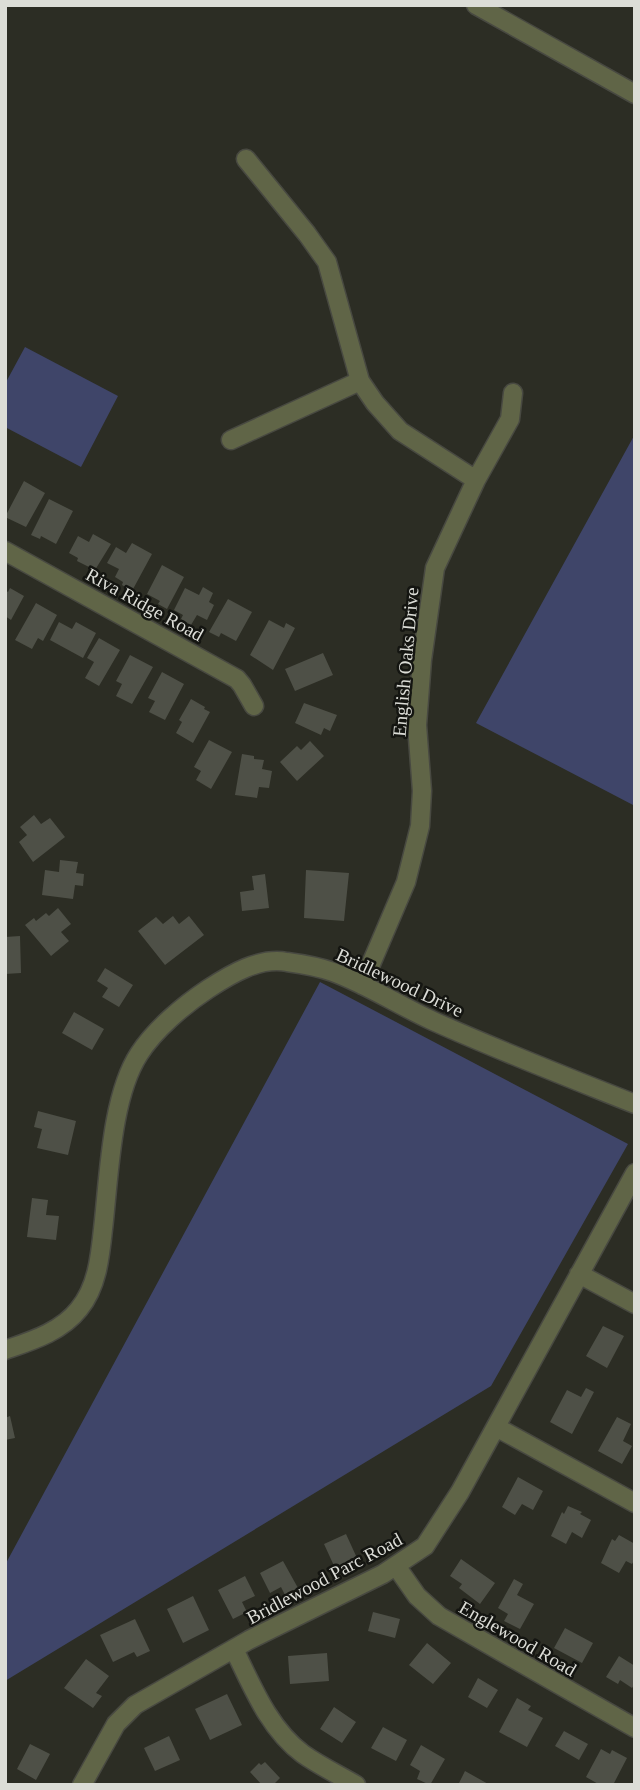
<svg xmlns="http://www.w3.org/2000/svg" width="640" height="1790" font-family="'Times New Roman',serif">
<style>
.green{fill:#3f4569}
.building{fill:#4e5047}
.lines{fill:none;stroke-linecap:round;stroke-linejoin:round}
.minor-casing{stroke:#484941;stroke-width:21}
.minor{stroke:#606547;stroke-width:18}
.labels{text-anchor:middle;stroke-width:5;stroke-linejoin:round;paint-order:stroke}
.street-label{font-size:19px;fill:#dcddd7;stroke:#141511}
</style>
<rect width="100%" height="100%" fill="#2c2d24"/>
<!-- green -->
<path class="green" d="M 25,347 L 118,396 L 81,467 L 5,427 L 5,384 Z
M 635,434 L 635,806 L 476,723 Z
M 320,982 L 628,1144 L 491,1386 L 5,1681 L 5,1565 Z"/>
<!-- building -->
<path class="building" d="M 24,481 L 45,493 L 26,527 L 5,517 Z
M 49,499 L 73,511 L 56,544 L 41,536 L 40,539 L 31,535 Z
M 93,534 L 111,544 L 95,570 L 77,561 L 78,558 L 69,553 L 78,536 L 89,542 Z
M 132,543 L 152,554 L 132,591 L 122,585 L 123,582 L 115,577 L 119,569 L 107,563 L 116,547 L 126,553 Z
M 162,565 L 184,577 L 167,609 L 158,604 L 160,601 L 147,594 Z
M 203,587 L 213,593 L 209,602 L 214,605 L 207,620 L 197,615 L 191,625 L 181,619 L 183,615 L 174,610 L 185,588 L 199,595 Z
M 10,588 L 24,596 L 11,620 L 5,616 L 5,590 L 8,592 Z
M 228,599 L 252,612 L 236,641 L 221,633 L 219,637 L 209,632 Z
M 36,603 L 57,615 L 43,641 L 38,638 L 32,649 L 15,640 Z
M 269,620 L 284,628 L 286,623 L 295,628 L 273,670 L 250,655 Z
M 59,622 L 72,629 L 76,622 L 96,633 L 83,658 L 50,640 Z
M 99,638 L 120,650 L 99,686 L 85,678 L 94,662 L 87,658 Z
M 323,653 L 333,675 L 295,691 L 285,669 Z
M 130,655 L 153,667 L 132,704 L 116,696 L 122,684 L 116,681 Z
M 162,672 L 184,684 L 165,720 L 149,712 L 155,701 L 148,698 Z
M 191,699 L 205,707 L 204,709 L 210,712 L 193,743 L 176,733 L 182,722 L 179,720 Z
M 304,703 L 337,715 L 330,731 L 324,728 L 321,735 L 295,723 Z
M 209,740 L 232,752 L 211,789 L 196,780 L 201,771 L 194,767 Z
M 310,741 L 324,756 L 297,781 L 280,762 L 297,746 L 301,750 Z
M 242,754 L 254,756 L 254,759 L 264,760 L 262,769 L 272,771 L 269,788 L 259,787 L 257,798 L 235,795 Z
M 34,815 L 41,824 L 50,818 L 65,837 L 33,862 L 19,842 L 27,835 L 20,827 Z
M 60,860 L 78,862 L 76,873 L 84,874 L 83,886 L 75,885 L 73,899 L 42,895 L 45,870 L 59,872 Z
M 306,870 L 349,873 L 344,921 L 304,918 Z
M 265,874 L 269,908 L 242,911 L 240,892 L 254,890 L 252,876 Z
M 58,908 L 71,924 L 61,932 L 69,941 L 51,956 L 25,925 L 34,918 L 36,921 L 46,913 L 49,916 Z
M 173,916 L 179,924 L 189,916 L 204,935 L 165,965 L 138,931 L 156,917 L 163,924 Z
M 20,936 L 21,973 L 5,974 L 5,937 Z
M 105,968 L 133,985 L 119,1007 L 102,997 L 108,988 L 97,981 Z
M 74,1012 L 104,1029 L 92,1050 L 62,1033 Z
M 38,1111 L 76,1121 L 68,1155 L 37,1148 L 42,1129 L 34,1127 Z
M 32,1198 L 48,1200 L 46,1215 L 59,1216 L 56,1240 L 27,1237 Z
M 603,1326 L 624,1336 L 607,1368 L 586,1356 Z
M 586,1388 L 594,1392 L 572,1434 L 550,1422 L 567,1390 L 581,1397 Z
M 10,1416 L 15,1438 L 5,1440 L 5,1418 Z
M 617,1417 L 631,1424 L 623,1441 L 632,1446 L 622,1464 L 598,1451 Z
M 518,1477 L 543,1491 L 533,1510 L 522,1504 L 515,1515 L 502,1507 Z
M 568,1506 L 582,1512 L 580,1514 L 591,1520 L 582,1538 L 572,1532 L 566,1544 L 551,1536 L 562,1512 L 564,1514 Z
M 346,1534 L 357,1558 L 335,1568 L 324,1544 Z
M 619,1535 L 635,1544 L 635,1559 L 632,1564 L 626,1561 L 619,1573 L 601,1563 L 612,1539 L 615,1541 Z
M 461,1559 L 495,1583 L 480,1604 L 459,1588 L 462,1584 L 450,1576 Z
M 283,1561 L 298,1588 L 285,1595 L 281,1587 L 270,1593 L 260,1573 Z
M 245,1576 L 255,1596 L 242,1602 L 247,1612 L 233,1619 L 218,1590 Z
M 514,1579 L 523,1584 L 517,1595 L 534,1604 L 520,1629 L 504,1621 L 508,1614 L 498,1608 Z
M 193,1596 L 209,1630 L 183,1643 L 167,1609 Z
M 373,1612 L 400,1619 L 395,1638 L 368,1631 Z
M 135,1619 L 150,1651 L 137,1657 L 134,1652 L 113,1662 L 100,1635 Z
M 565,1628 L 593,1643 L 582,1663 L 554,1648 Z
M 427,1643 L 451,1663 L 433,1684 L 409,1665 Z
M 327,1653 L 329,1681 L 290,1684 L 288,1656 Z
M 619,1656 L 635,1666 L 635,1684 L 632,1688 L 620,1680 L 618,1684 L 606,1677 Z
M 86,1659 L 109,1676 L 96,1693 L 102,1696 L 93,1708 L 64,1688 Z
M 478,1678 L 498,1690 L 487,1708 L 468,1697 Z
M 227,1694 L 242,1725 L 210,1740 L 195,1709 Z
M 517,1698 L 531,1706 L 528,1710 L 543,1718 L 527,1747 L 499,1732 Z
M 334,1707 L 356,1722 L 342,1743 L 320,1729 Z
M 383,1727 L 407,1740 L 396,1761 L 371,1748 Z
M 564,1731 L 588,1744 L 579,1760 L 555,1746 Z
M 169,1736 L 180,1760 L 155,1771 L 144,1748 Z
M 30,1744 L 50,1754 L 36,1780 L 17,1769 Z
M 421,1745 L 445,1759 L 430,1785 L 417,1779 L 420,1771 L 410,1765 Z
M 601,1749 L 610,1754 L 612,1750 L 627,1758 L 613,1785 L 600,1785 L 586,1777 Z
M 265,1762 L 280,1778 L 273,1785 L 262,1785 L 250,1772 L 259,1763 L 261,1765 Z
M 465,1771 L 490,1785 L 458,1785 Z"/>
<g class="lines">
<!-- minor casing -->
<g class="minor-casing">
<path id="minor" d="M 476,5 L 635,94
M 246,159 L 307,234 L 327,262 L 360,381 L 375,403 L 400,431 L 476,480
M 231,440 L 360,381
M 5,551 L 237,679 L 242,685 L 254,706
M 362,985 L 406,882 L 420,826 L 422,791 L 417,725 L 422,660 L 435,568 L 476,480 L 510,419 L 513,393
M 579,1274 L 635,1304
M 5,1350 C 31,1341 61,1332 79,1309 C 97,1287 100,1258 103,1229 C 109,1178 111,1097 139,1054 C 155,1029 184,1005 208,989 C 231,974 259,957 287,962 C 302,964 319,967 333,972 C 368,985 400,1006 433,1021 C 500,1051 567,1077 635,1104
M 496,1427 L 635,1503
M 396,1566 L 417,1596 L 439,1616 L 635,1728
M 234,1649 C 252,1686 269,1729 303,1754 C 320,1766 339,1775 356,1785
M 82,1785 L 116,1724 L 135,1705 L 249,1640 L 383,1574 L 425,1546 L 460,1492 L 635,1173"/>
</g>
<!-- minor -->
<use href="#minor" class="minor"/>
</g>
<g class="labels">
<!-- street labels -->
<g class="street-label">
<text transform="translate(145 604) rotate(29)" y="7">Riva Ridge Road</text>
<text transform="translate(405 662) rotate(-85)" y="7">English Oaks Drive</text>
<text transform="translate(400 982) rotate(25)" y="7">Bridlewood Drive</text>
<text transform="translate(324 1578) rotate(-28)" y="7">Bridlewood Parc Road</text>
<text transform="translate(518 1638) rotate(30)" y="7">Englewood Road</text>
</g>
</g>
<!-- border -->
<rect width="640" height="1790" fill="none" stroke="#dcddd7" stroke-width="14"/>
</svg>
